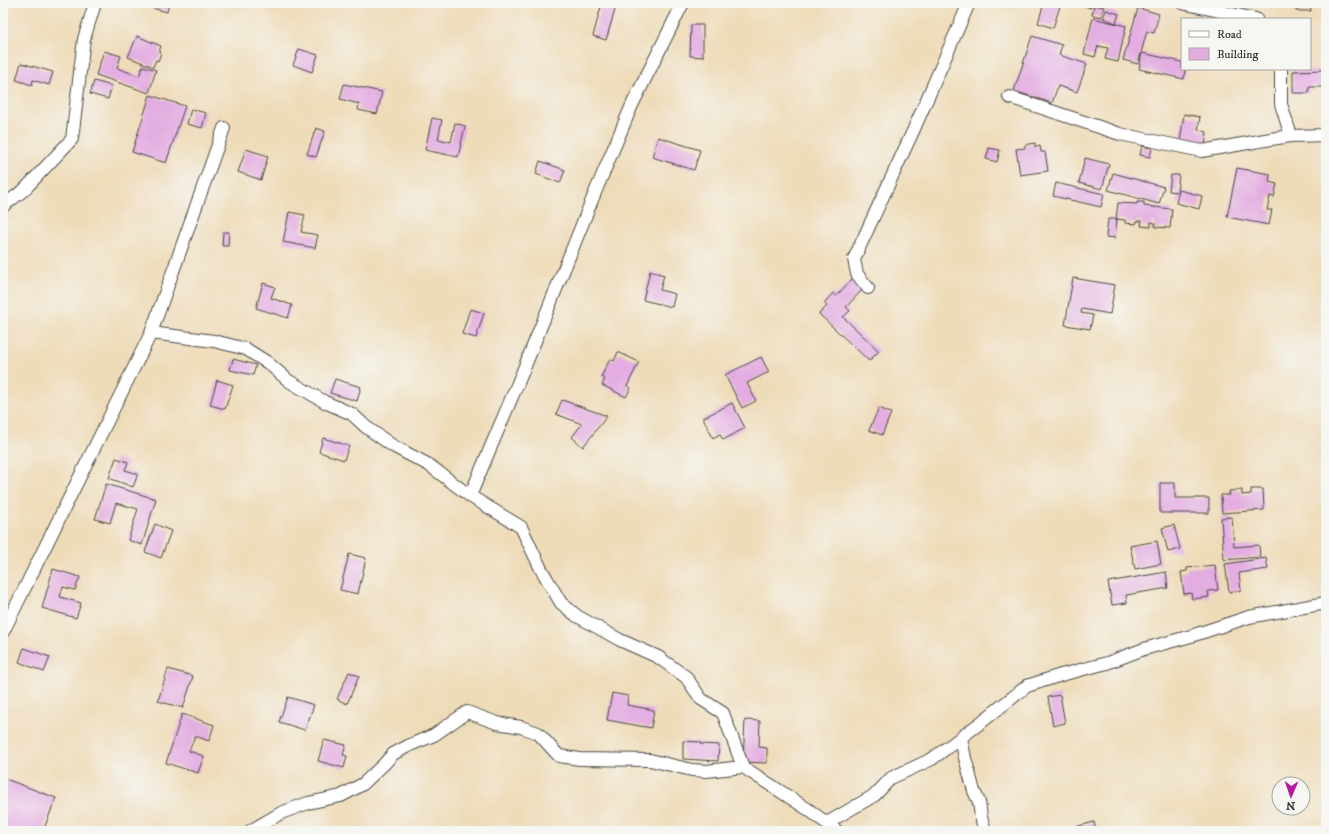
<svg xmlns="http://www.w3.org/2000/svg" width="1329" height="834" font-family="'IM FELL DW Pica',serif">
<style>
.building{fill:#e3ade1}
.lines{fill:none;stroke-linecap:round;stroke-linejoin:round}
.street-casing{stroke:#484640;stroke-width:14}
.street{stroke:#fff;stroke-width:12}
</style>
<rect width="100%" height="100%" fill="#f6f6f2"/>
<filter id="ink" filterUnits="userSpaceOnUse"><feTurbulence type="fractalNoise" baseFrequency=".025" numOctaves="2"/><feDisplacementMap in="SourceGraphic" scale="8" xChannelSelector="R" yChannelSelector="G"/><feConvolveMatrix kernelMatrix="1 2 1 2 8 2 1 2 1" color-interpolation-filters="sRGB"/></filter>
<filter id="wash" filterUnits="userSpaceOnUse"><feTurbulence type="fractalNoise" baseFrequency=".012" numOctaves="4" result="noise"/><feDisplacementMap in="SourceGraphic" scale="16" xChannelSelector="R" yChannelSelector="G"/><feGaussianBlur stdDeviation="0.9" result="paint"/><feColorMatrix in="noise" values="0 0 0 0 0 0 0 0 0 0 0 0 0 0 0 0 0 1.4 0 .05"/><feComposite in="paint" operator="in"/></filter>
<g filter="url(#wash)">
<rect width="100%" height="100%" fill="#eedcb9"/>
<g id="blocks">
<!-- building -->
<path class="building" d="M 142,3 L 169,3 L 167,12 L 141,5 Z
M 602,3 L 617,3 L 606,40 L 593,36 Z
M 1044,3 L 1061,3 L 1053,28 L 1038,23 Z
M 1075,3 L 1092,3 L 1091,8 Z
M 1296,3 L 1310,3 L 1311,11 L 1296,11 Z
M 1094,5 L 1104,7 L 1101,17 L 1092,15 Z
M 1138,8 L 1159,14 L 1154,33 L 1147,31 L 1138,64 L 1123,60 Z
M 1106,10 L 1119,14 L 1116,23 L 1103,18 Z
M 1093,18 L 1126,26 L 1118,62 L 1105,59 L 1108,48 L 1098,46 L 1095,57 L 1084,54 Z
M 691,25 L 703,25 L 703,57 L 690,56 Z
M 137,36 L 161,46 L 159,52 L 161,53 L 158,61 L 156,60 L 153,67 L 128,57 Z
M 1032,36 L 1062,45 L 1059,55 L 1087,64 L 1077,92 L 1058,86 L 1052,103 L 1014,91 Z
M 299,49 L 318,55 L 312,72 L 293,65 Z
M 104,51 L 121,56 L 117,68 L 139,76 L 143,66 L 156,70 L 149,93 L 96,75 Z
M 1142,53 L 1182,62 L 1182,69 L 1185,69 L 1184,79 L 1139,69 Z
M 21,63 L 53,72 L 49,85 L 33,80 L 32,85 L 16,80 Z
M 1326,70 L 1326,87 L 1309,87 L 1309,93 L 1293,93 L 1293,71 Z
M 94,81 L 112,86 L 108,99 L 90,94 Z
M 344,84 L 382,92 L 377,114 L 358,110 L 359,104 L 340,99 Z
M 150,95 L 185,106 L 166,163 L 132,152 Z
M 191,109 L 206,113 L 202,128 L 187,124 Z
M 1184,114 L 1200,117 L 1198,130 L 1207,132 L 1205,146 L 1180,142 Z
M 432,118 L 442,120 L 438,139 L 451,142 L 455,123 L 465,126 L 458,157 L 425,150 Z
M 316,128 L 325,131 L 316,157 L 307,154 Z
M 658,137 L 700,150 L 694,170 L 652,157 Z
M 1035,143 L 1035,147 L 1040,146 L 1041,152 L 1045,152 L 1048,171 L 1020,175 L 1016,149 L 1025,148 L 1025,145 Z
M 1142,146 L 1152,148 L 1150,157 L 1140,155 Z
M 989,148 L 1000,150 L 997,162 L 986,159 Z
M 246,149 L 268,156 L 261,180 L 238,172 Z
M 1085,158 L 1109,164 L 1102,189 L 1079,183 Z
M 540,161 L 565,170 L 560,183 L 536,174 Z
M 1237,168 L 1270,174 L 1269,182 L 1277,184 L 1274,197 L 1270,196 L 1267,210 L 1272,210 L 1269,225 L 1227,217 Z
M 1113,173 L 1164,187 L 1159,204 L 1108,190 Z
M 1171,175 L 1179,175 L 1177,192 L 1169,191 Z
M 1056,183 L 1104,194 L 1101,207 L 1053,196 Z
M 1179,190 L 1202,196 L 1199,209 L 1176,203 Z
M 1137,202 L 1144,202 L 1144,206 L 1172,209 L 1170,228 L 1155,227 L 1155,223 L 1151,222 L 1151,227 L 1141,226 L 1142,221 L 1137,221 L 1136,224 L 1125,223 L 1125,220 L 1116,219 L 1118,203 L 1137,204 Z
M 289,212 L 305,215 L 301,232 L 318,235 L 315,248 L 283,242 Z
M 1108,219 L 1117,219 L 1115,238 L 1106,237 Z
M 223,232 L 229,232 L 228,246 L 222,246 Z
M 650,271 L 664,275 L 660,290 L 675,294 L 672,307 L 643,300 Z
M 853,278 L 864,288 L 846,307 L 850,311 L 843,317 L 879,351 L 869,361 L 819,314 L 827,306 L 824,303 L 833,293 L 836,296 Z
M 1073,278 L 1115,285 L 1110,314 L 1082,309 L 1081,313 L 1093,315 L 1090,329 L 1065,325 Z
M 263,283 L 275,287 L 271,298 L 292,305 L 288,318 L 256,308 Z
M 470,309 L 484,313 L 476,338 L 462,334 Z
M 618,352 L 639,362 L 627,386 L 631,388 L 626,397 L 602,385 L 605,379 L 601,377 L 610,359 L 614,361 Z
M 761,357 L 769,372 L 747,383 L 756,401 L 742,408 L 725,375 Z
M 233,359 L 256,365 L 253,375 L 230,370 Z
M 335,379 L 361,387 L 357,401 L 330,393 Z
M 217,380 L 233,385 L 225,409 L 210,405 Z
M 562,400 L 607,416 L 583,447 L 572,437 L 582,424 L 556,414 Z
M 732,403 L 745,428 L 723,440 L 720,434 L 713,438 L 703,418 Z
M 879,408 L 891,413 L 882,435 L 869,430 Z
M 323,438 L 349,446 L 344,460 L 319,452 Z
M 116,458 L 128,462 L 125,470 L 138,474 L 133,487 L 109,478 Z
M 1160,483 L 1175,483 L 1175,498 L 1209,498 L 1209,513 L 1160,513 Z
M 106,484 L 156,499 L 142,545 L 128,540 L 138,509 L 116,503 L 110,523 L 95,519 Z
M 1251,489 L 1263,489 L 1264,510 L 1222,513 L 1221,495 L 1230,495 L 1229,491 L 1242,490 L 1242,495 L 1251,494 Z
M 1232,517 L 1234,547 L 1259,545 L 1260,557 L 1224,560 L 1221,518 Z
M 155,524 L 171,531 L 161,558 L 145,552 Z
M 1174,525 L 1180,549 L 1168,552 L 1162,528 Z
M 1157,541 L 1161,564 L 1135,569 L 1130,546 Z
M 349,554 L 366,558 L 358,594 L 340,590 Z
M 1266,558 L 1268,569 L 1239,573 L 1241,590 L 1229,592 L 1225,564 Z
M 1215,565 L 1218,590 L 1208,591 L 1209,597 L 1192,599 L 1191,593 L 1184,594 L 1181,572 L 1187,571 L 1187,568 Z
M 53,569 L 80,577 L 75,590 L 63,587 L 60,597 L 81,603 L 76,618 L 42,608 Z
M 1166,572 L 1168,588 L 1126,595 L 1127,603 L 1112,605 L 1108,582 Z
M 24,648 L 50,657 L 44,672 L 19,662 Z
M 168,669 L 193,676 L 183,708 L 158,701 Z
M 349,672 L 359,676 L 347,704 L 337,699 Z
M 612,693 L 628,696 L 627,705 L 654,710 L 651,728 L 607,720 Z
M 1060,695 L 1065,723 L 1053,726 L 1048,697 Z
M 288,697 L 314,705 L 305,730 L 279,722 Z
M 182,714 L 214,725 L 209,741 L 195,736 L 189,751 L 204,756 L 198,773 L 166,763 Z
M 745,720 L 760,721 L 759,747 L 767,748 L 767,763 L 743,762 Z
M 324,740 L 346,745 L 343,755 L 347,756 L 344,768 L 318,761 Z
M 683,741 L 700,742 L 700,744 L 719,745 L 718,761 L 683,759 Z
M 3,778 L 56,798 L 43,831 L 3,831 Z
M 1094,822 L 1096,831 L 1071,831 L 1071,828 Z
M 609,828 L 635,830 L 635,831 L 609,831 Z"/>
</g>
</g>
<g filter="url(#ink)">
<use href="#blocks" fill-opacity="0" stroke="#484640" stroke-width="1"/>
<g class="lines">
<!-- street casing -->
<g class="street-casing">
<path id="street" d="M 1182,3 L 1256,19
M 1281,69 L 1281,104 L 1291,136
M 1009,97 L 1120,134 L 1202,151 L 1271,139 L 1291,136 L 1326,135
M 3,206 L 24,190 L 72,139 L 84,39 L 95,3
M 868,288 L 857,274 L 854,259 L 914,129 L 969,3
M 151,333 L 214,341 L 246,349 L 268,363 L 289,381 L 325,402 L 352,414 L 366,427 L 393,446 L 429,465 L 470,496 L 521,527 L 541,569 L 561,603 L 577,616 L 620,640 L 658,657 L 686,677 L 701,699 L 723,713 L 743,767 L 809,810 L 837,831
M 470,496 L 523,371 L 594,195 L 632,105 L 683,3
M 3,632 L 151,333 L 224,128
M 961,738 L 965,758 L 974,791 L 979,802 L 981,817 L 985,831
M 827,823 L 875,795 L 891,778 L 932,759 L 979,724 L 1027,686 L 1061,675 L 1107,663 L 1144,649 L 1191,636 L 1249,617 L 1326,603
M 250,831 L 281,813 L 308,803 L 341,796 L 363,784 L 384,764 L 393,754 L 410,745 L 434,735 L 467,712 L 497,723 L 521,727 L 538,733 L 559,756 L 580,759 L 650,760 L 692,770 L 706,771 L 743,767"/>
</g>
<!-- street -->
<use href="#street" class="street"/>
</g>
</g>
<!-- margin -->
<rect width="1329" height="834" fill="none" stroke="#f6f6f2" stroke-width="16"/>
<!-- legend -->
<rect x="1181" y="18" width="130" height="52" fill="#f6f6f2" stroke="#a5a5a2"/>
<rect x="1189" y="31" width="20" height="6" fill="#ffffff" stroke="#a5a5a2"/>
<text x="1217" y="38" font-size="12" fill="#2b2b2b">Road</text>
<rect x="1189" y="48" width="20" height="12" fill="#e3ade1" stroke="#a5a5a2"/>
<text x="1217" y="58" font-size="12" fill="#2b2b2b">Building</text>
<!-- north arrow -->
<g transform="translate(1291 796) rotate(182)"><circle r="19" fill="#f6f6f2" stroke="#a5a5a2"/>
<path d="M0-3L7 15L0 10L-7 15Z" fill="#b5179e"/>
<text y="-6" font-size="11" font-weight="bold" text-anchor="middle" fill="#2b2b2b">N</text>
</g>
</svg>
